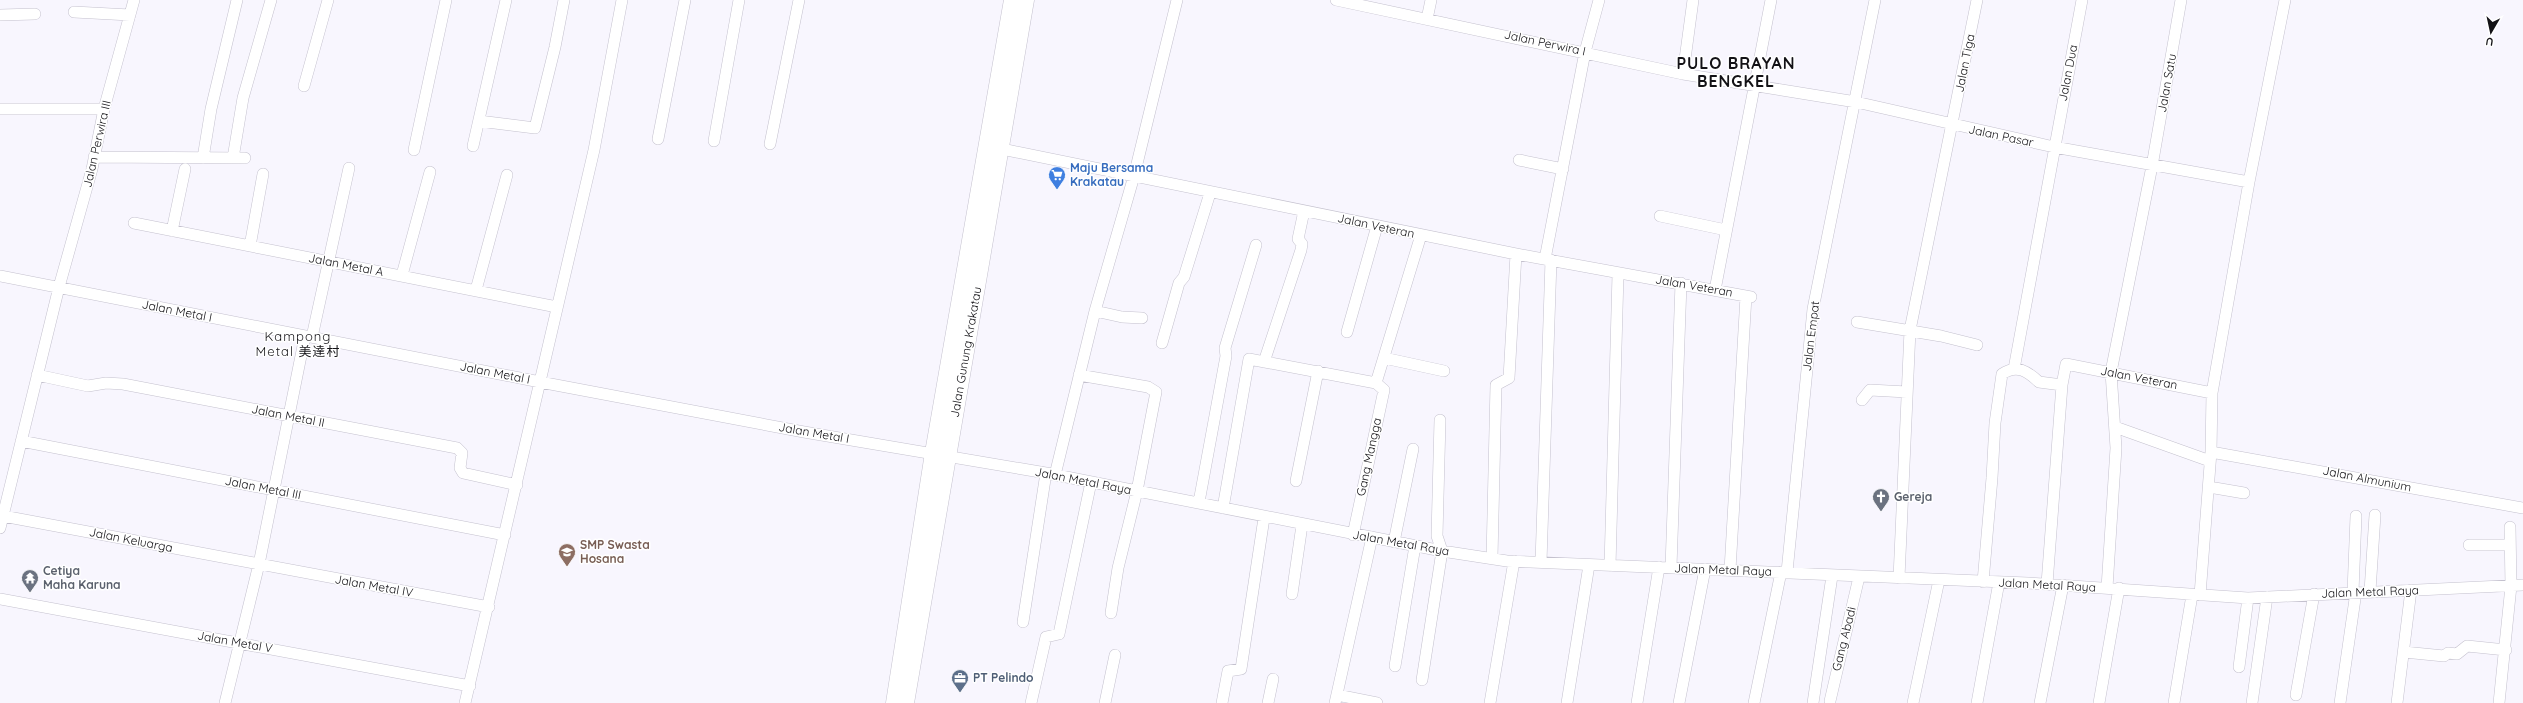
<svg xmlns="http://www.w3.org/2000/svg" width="2523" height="703" font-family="Quicksand,'Noto Sans SC',sans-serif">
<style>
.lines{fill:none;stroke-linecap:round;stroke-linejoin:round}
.minor-casing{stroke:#c4c1ce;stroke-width:12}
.highway-casing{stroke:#c4c1ce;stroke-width:17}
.minor{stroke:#fff;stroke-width:11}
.highway{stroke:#fff;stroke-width:16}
.labels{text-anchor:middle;stroke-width:3;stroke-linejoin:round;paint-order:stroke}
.street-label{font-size:12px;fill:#131216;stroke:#fff}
.shop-label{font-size:12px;font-weight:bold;fill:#366cbe;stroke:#fff;text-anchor:start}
.worship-label{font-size:12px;font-weight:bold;fill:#5b616d;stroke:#fff;text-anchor:start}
.education-label{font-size:12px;font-weight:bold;fill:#785e54;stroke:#fff;text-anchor:start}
.service-label{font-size:12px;font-weight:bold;fill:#4e5e75;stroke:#fff;text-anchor:start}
.neighbourhood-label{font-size:13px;letter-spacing:1px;fill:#131216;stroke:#fff}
.district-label{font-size:16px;font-weight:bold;letter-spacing:1px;fill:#131216;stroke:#fff}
</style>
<rect width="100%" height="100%" fill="#f8f6fe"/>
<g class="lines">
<!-- minor casing -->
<g class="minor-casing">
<path id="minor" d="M 1336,0 L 1683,74 L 1856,102 L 2054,147 L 2249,182
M 74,12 L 130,15
M 0,15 L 35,14
M 1427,19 L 1431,0
M 1683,74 L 1693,0
M 304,86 L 328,0
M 0,109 L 104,109
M 479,121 L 535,128 L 555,47 L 564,0
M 658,139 L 685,0
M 714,141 L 739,0
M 770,144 L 799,0
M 473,146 L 506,0
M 1002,149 L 1516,254 L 1751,297
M 414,150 L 446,0
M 94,157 L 245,158
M 203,158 L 211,109 L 237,0
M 233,158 L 243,98 L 271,0
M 1519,160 L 1563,169
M 1660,216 L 1726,230
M 134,223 L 557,307
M 172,231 L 185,169
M 250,246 L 263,174
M 1545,259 L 1585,52 L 1599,0
M 402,275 L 430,172
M 0,276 L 540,382 L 804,432 L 1046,473 L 1442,551 L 1507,561 L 2028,583 L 2248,598 L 2523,585
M 476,290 L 507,175
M 1715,290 L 1771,0
M 1095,311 L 1122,317 L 1142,318
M 1857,322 L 1941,336 L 1977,345
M 1347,332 L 1377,226
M 312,337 L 349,168
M 1162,343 L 1179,283 L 1184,277 L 1210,193
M 1384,358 L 1444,371
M 1264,362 L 1301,250 L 1302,244 L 1298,239 L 1304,211
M 2014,369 L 2082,0
M 37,375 L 88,386 L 106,383 L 123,384 L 457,448 L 462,453 L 460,468 L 463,473 L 517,485
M 1079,375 L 1148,387 L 1156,392 L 1137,491 L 1118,568 L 1111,613
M 1376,383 L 1421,235
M 1862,400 L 1870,390 L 1907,392
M 2115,427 L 2210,461
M 21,441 L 505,535
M 2211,452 L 2523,508
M 1055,475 L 1095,311 L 1134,176 L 1177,0
M 1296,481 L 1318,371
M 2209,487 L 2244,493
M 1199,502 L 1226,356 L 1225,348 L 1256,245
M 1223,508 L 1249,359 L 1376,383
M 3,516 L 489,607
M 0,528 L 59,287 L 92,169 L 104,109 L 134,0
M 1353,535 L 1384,390 L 1376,383
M 1394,542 L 1413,449
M 2469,545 L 2510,545
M 1492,558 L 1496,385 L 1509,378 L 1516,254
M 1541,562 L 1551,260
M 1610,566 L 1618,274
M 1671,567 L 1681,283
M 1730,570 L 1746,296
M 1787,572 L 1813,309 L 1875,0
M 1899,578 L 1910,330 L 1977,0
M 1983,582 L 1992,478 L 1995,423 L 2002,374 C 2017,364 2027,371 2039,382 L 2062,385
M 2047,584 L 2062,385 L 2066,364 L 2212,393
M 2107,588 L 2116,448 L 2111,372 L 2152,166 L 2181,0
M 2370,591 L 2375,515
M 2353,592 L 2356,516
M 1292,594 L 1302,525
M 2200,595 L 2211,452 L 2212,393 L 2249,182 L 2285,0
M 0,599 L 470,686
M 1023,622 L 1046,473
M 2404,652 L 2444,656 L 2448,653 L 2457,654 L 2467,646 L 2506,650
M 1395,666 L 1415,546
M 2239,667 L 2248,598
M 1422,680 L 1442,551 L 1437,536 L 1440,420
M 1337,695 L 1377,703
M 2296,695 L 2314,594
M 1830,701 L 1859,577
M 225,703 L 259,564 L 305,336
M 465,703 L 594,150 L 622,0
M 1031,703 L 1046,637 L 1059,634 L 1091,482
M 1105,703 L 1115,655
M 1222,703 L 1228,671 L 1241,669 L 1264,518
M 1268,703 L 1273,679
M 1335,703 L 1372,537
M 1490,703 L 1514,561
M 1567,703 L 1589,565
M 1637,703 L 1659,567
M 1679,703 L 1705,569
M 1754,703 L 1781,572
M 1813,703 L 1832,576
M 1913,703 L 1939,580
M 1977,703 L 1999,582
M 2040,703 L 2063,585
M 2099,703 L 2119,588
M 2174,703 L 2192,595
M 2252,703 L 2267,597
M 2340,703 L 2356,592
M 2397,703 L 2411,590
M 2499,703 L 2511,586 L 2510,527"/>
</g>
<!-- highway casing -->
<g class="highway-casing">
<path id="highway" d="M 894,703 L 933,453 L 1012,0
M 906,703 L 1026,0"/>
</g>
<!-- minor -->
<use href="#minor" class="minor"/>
<!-- highway -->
<use href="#highway" class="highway"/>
</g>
<!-- icons -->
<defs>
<g id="supermarket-pin" transform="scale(0.9)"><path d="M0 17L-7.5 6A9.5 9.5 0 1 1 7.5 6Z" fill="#3f7fe0" stroke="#fff"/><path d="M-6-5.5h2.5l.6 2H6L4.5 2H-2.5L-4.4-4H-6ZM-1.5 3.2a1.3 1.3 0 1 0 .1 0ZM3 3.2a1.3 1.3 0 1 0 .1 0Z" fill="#fff"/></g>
<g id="church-pin" transform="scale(0.9)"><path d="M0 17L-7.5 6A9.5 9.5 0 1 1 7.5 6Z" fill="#6b7280" stroke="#fff"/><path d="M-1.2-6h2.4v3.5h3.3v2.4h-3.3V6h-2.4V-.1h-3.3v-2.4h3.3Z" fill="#fff"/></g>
<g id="school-pin" transform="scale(0.9)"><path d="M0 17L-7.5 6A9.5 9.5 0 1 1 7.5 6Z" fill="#8d6e63" stroke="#fff"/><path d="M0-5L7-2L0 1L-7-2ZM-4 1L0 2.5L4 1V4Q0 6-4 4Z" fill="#fff"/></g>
<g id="temple-pin" transform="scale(0.9)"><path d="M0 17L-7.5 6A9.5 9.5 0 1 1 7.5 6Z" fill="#6b7280" stroke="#fff"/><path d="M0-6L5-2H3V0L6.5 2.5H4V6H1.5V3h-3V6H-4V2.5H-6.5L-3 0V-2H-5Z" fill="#fff"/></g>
<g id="office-pin" transform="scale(0.9)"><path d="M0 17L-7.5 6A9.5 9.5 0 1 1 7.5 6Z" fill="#5c6f8a" stroke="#fff"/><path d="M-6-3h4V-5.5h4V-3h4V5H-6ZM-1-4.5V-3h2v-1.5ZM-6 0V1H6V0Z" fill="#fff"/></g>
</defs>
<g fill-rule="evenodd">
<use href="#supermarket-pin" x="1057" y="175"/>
<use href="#church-pin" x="1881" y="497"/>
<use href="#school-pin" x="567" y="552"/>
<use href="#temple-pin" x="30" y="578"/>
<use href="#office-pin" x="960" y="678"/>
</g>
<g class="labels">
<!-- street labels -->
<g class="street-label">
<text transform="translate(1545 43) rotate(12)" y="4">Jalan Perwira I</text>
<text transform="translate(1965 63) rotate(-79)" y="4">Jalan Tiga</text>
<text transform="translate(2068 73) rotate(-79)" y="4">Jalan Dua</text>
<text transform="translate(2167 83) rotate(-80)" y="4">Jalan Satu</text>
<text transform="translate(2001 136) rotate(12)" y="4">Jalan Pasar</text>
<text transform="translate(97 144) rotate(-77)" y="4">Jalan Perwira III</text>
<text transform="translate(1376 226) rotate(12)" y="4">Jalan Veteran</text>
<text transform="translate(346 265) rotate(11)" y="4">Jalan Metal A</text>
<text transform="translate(1694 286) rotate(10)" y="4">Jalan Veteran</text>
<text transform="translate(177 311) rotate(11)" y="4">Jalan Metal I</text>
<text transform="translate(1811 336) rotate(-83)" y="4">Jalan Empat</text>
<text transform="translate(966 352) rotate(-80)" y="4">Jalan Gunung Krakatau</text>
<text transform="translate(495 373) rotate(11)" y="4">Jalan Metal I</text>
<text transform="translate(2139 378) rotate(11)" y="4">Jalan Veteran</text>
<text transform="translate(288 416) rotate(11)" y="4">Jalan Metal II</text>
<text transform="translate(814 433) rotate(10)" y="4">Jalan Metal I</text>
<text transform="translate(1369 457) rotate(-78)" y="4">Gang Mangga</text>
<text transform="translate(2367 479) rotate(11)" y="4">Jalan Almunium</text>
<text transform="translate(1083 481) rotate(11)" y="4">Jalan Metal Raya</text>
<text transform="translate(263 488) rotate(11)" y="4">Jalan Metal III</text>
<text transform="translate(131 540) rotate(11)" y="4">Jalan Keluarga</text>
<text transform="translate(1401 543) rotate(10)" y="4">Jalan Metal Raya</text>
<text transform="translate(1723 570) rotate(2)" y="4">Jalan Metal Raya</text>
<text transform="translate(2047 585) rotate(3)" y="4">Jalan Metal Raya</text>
<text transform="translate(374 586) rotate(10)" y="4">Jalan Metal IV</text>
<text transform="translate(2370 592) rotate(-2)" y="4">Jalan Metal Raya</text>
<text transform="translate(1844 639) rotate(-76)" y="4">Gang Abadi</text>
<text transform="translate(235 642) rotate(10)" y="4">Jalan Metal V</text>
</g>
<!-- shop labels -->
<g class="shop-label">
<text x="1070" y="172">Maju Bersama<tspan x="1070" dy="14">Krakatau</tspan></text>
</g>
<!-- worship labels -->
<g class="worship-label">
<text x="1894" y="501">Gereja</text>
<text x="43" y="575">Cetiya<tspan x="43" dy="14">Maha Karuna</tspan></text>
</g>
<!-- education labels -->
<g class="education-label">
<text x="580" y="549">SMP Swasta<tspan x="580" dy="14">Hosana</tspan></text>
</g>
<!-- service labels -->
<g class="service-label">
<text x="973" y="682">PT Pelindo</text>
</g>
<!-- neighbourhood labels -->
<g class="neighbourhood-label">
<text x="298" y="341">Kampong<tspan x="298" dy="15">Metal 美達村</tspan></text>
</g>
<!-- district labels -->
<g class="district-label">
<text x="1736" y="69">PULO BRAYAN<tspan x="1736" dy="18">BENGKEL</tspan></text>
</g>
</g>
<!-- north arrow -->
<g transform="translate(2491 32) rotate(189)" stroke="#ffffff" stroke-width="3" paint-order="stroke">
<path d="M0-3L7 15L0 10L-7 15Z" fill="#131216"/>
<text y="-6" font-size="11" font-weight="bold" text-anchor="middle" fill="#131216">U</text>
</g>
</svg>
